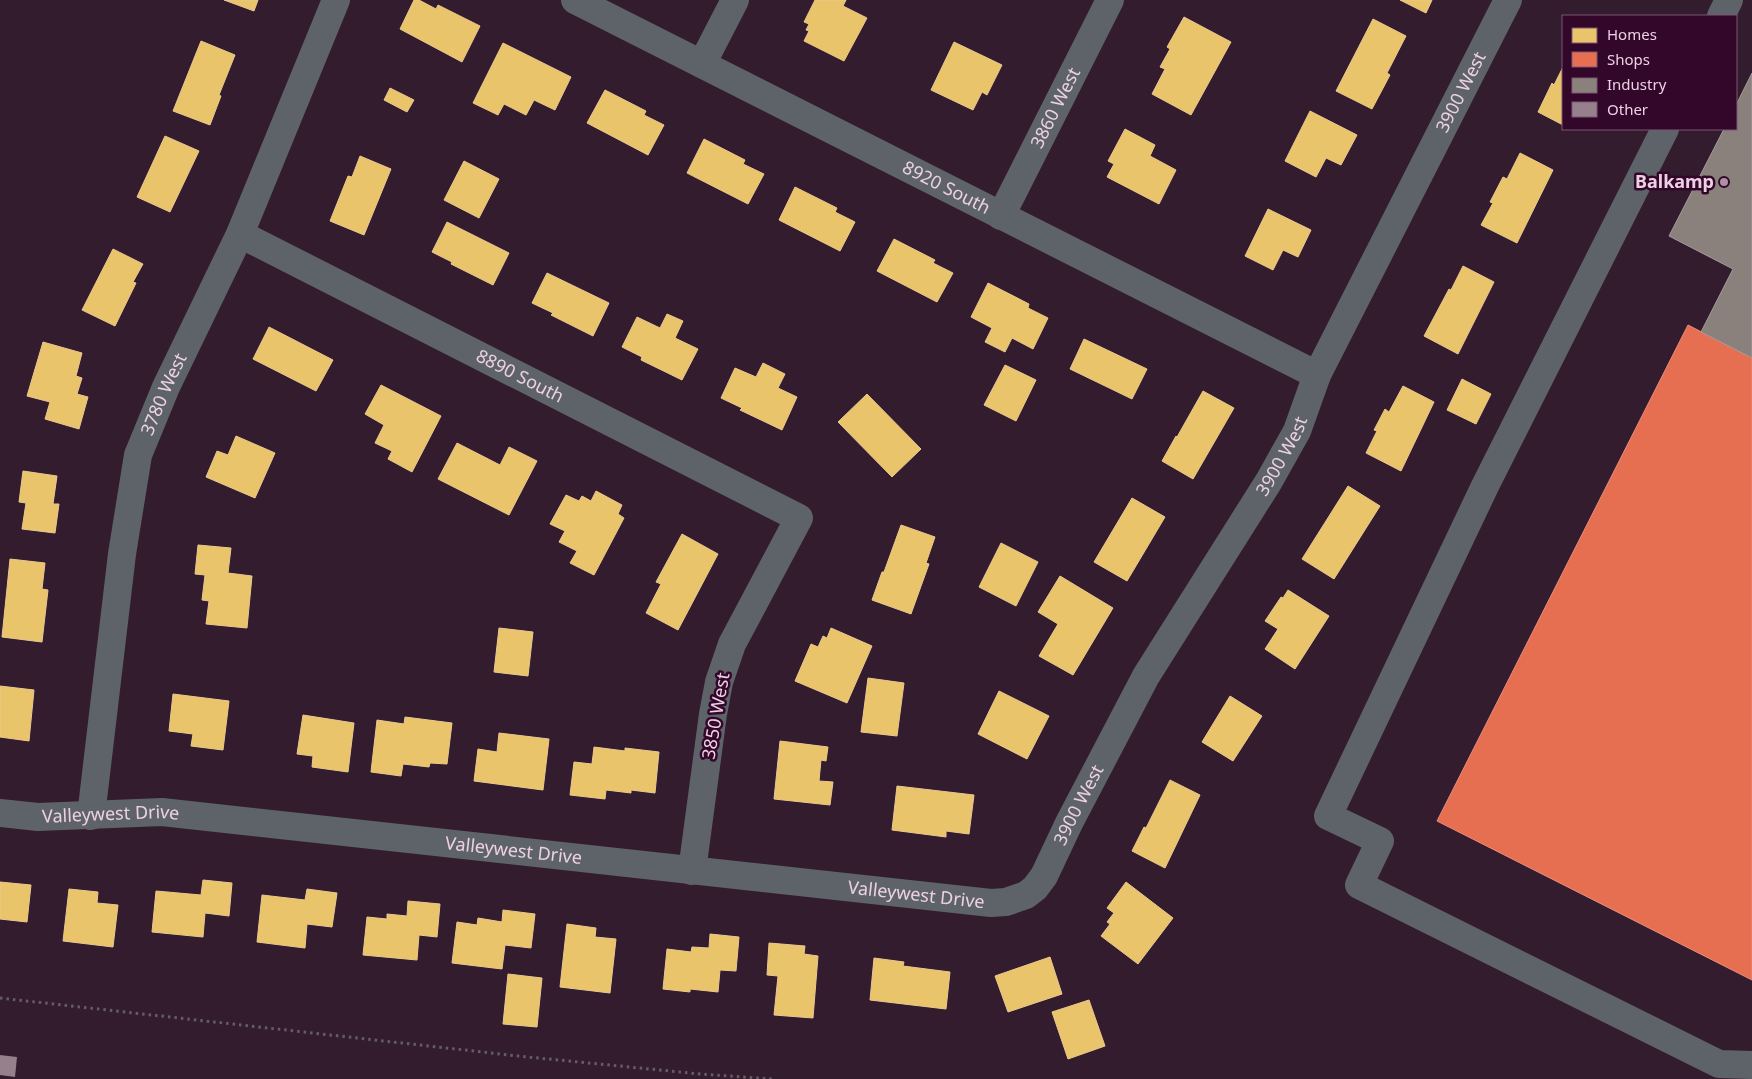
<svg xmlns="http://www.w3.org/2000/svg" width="1752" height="1079" font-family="'Noto Sans',sans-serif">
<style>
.homes{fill:#e9c46a;stroke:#eac88f}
.shops{fill:#e76f51;stroke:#e98c7d}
.industry{fill:#8a817c;stroke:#a8999b}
.building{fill:#95808c}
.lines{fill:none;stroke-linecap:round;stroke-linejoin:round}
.path{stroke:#635d67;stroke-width:3;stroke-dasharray:2.5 4;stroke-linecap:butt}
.minor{stroke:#5d6369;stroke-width:28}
.poi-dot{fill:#ac91a4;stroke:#32072a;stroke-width:2}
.labels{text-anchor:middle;stroke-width:5;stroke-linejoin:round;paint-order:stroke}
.street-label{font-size:18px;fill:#edd0e4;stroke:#32072a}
.poi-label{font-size:18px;font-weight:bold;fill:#edd0e4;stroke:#32072a;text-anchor:end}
</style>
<rect width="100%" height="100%" fill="#331c2e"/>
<!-- homes -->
<path class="homes" d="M 224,0 L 258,0 L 254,11 Z
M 414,0 L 419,0 L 436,9 L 438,5 L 480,26 L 462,62 L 400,29 Z
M 815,0 L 846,0 L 843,6 L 867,18 L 844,61 L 804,41 L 809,31 L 806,30 L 809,24 L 804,22 Z
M 1400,0 L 1432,0 L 1426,13 Z
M 1184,17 L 1231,42 L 1191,115 L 1152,94 L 1165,69 L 1160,67 L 1170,49 L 1167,47 Z
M 1373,19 L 1406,36 L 1387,73 L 1390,75 L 1372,109 L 1336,91 Z
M 201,41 L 235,55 L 219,95 L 221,96 L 210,125 L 173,111 Z
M 954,42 L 1002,65 L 987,95 L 982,92 L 973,110 L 931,90 Z
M 503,43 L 571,77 L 555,110 L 534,100 L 526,115 L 504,104 L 498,115 L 473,103 Z
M 1563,67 L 1563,125 L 1538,112 L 1552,83 L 1554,85 Z
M 390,88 L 414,100 L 407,112 L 384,100 Z
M 605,90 L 646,111 L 644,115 L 664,125 L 648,155 L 587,123 Z
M 1310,111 L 1357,135 L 1341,165 L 1326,158 L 1316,177 L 1285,161 Z
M 1125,129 L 1155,145 L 1150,156 L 1176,170 L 1159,204 L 1107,177 L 1114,164 L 1108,161 Z
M 165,136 L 199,151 L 170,212 L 137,197 Z
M 704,139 L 745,160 L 743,164 L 764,174 L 748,204 L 687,173 Z
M 1520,153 L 1553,170 L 1517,243 L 1481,225 L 1493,203 L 1490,202 L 1503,177 L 1507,179 Z
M 360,156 L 391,169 L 364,235 L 330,221 L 348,176 L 352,177 Z
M 464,161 L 499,179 L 479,218 L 444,200 Z
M 795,187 L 837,208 L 835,212 L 855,222 L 840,251 L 779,220 Z
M 1268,209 L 1311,230 L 1298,257 L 1283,250 L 1273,270 L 1245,256 Z
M 447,222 L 509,253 L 493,285 L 451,264 L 452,262 L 432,252 Z
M 894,239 L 935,260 L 933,263 L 953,273 L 937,302 L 877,271 Z
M 113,249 L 143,264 L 133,282 L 136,283 L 115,326 L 82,310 Z
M 1463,266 L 1494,282 L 1458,354 L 1424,336 L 1449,289 L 1451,290 Z
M 547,273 L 609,303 L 593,336 L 551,315 L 553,313 L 532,303 Z
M 988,283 L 1029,304 L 1028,308 L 1048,318 L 1033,349 L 1012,338 L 1005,352 L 985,342 L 992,328 L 971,317 Z
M 667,314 L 683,321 L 675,338 L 698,349 L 682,380 L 641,360 L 642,357 L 622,347 L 637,317 L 660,328 Z
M 269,327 L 333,360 L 316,391 L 253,359 Z
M 1084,339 L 1147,369 L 1132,399 L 1070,369 Z
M 43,342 L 82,353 L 76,376 L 82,378 L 77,394 L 88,397 L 79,429 L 45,419 L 50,402 L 27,396 Z
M 763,363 L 785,374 L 778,388 L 797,397 L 782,430 L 740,410 L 742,408 L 721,398 L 735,368 L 756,377 Z
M 1005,365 L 1036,380 L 1016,421 L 984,405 Z
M 1462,379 L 1491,394 L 1476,424 L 1447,410 Z
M 381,385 L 441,416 L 412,472 L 388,459 L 392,451 L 375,443 L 384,425 L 365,414 Z
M 1403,386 L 1434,402 L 1401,471 L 1366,453 L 1377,431 L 1374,430 L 1385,409 L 1389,412 Z
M 1203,391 L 1234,408 L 1193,479 L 1162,461 L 1176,436 L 1177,437 Z
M 867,394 L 921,449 L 892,477 L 838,422 Z
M 236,436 L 275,453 L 255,498 L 206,477 L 217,451 L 228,455 Z
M 457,443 L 500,465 L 509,447 L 537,461 L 509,515 L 438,479 Z
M 23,471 L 57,476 L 53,504 L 59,504 L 55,533 L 22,529 L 26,503 L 19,502 Z
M 1348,486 L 1380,506 L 1334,579 L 1302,559 Z
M 596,491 L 622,505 L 618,514 L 624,518 L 594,575 L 570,563 L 577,551 L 559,542 L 565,531 L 550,524 L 566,495 L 579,501 L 582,496 L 591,501 Z
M 1132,498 L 1165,517 L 1127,581 L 1094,562 Z
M 901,525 L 935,537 L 926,563 L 929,564 L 911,614 L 872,600 L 882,572 L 884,572 Z
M 682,534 L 718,554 L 678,630 L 646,613 L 661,584 L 656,582 Z
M 1001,543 L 1038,562 L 1016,606 L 979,587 Z
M 198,545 L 231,548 L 228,573 L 252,576 L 247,628 L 206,624 L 209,601 L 202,600 L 205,575 L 195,574 Z
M 10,559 L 45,563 L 42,589 L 48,590 L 42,642 L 2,637 Z
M 1060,576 L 1113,608 L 1073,675 L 1039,656 L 1058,624 L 1038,612 Z
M 1288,590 L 1329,616 L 1295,669 L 1265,649 L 1278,629 L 1265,621 L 1281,597 L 1283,598 Z
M 499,628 L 533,632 L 528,676 L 494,672 Z
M 831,628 L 872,646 L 847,703 L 795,681 L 811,644 L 818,647 L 823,636 L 827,638 Z
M 868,678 L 904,683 L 897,736 L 861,732 Z
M 0,686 L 34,690 L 29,741 L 0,737 Z
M 999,691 L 1049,716 L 1027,759 L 978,734 Z
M 173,694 L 229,701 L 223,750 L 191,746 L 193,734 L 169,731 Z
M 1230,696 L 1262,716 L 1233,761 L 1202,742 Z
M 303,715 L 354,723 L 348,772 L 312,767 L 313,756 L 297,754 Z
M 405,717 L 452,723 L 447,764 L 430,763 L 429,767 L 403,764 L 401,776 L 371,772 L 377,720 L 404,724 Z
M 499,733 L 549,739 L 543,790 L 474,781 L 478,749 L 497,752 Z
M 780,741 L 828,747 L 826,761 L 821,760 L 819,781 L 833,782 L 830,805 L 774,799 Z
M 594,747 L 625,751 L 625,748 L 659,752 L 655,793 L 631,790 L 631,793 L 606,790 L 605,799 L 570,795 L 574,762 L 592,764 Z
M 1170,780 L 1200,795 L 1165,868 L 1132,851 L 1144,827 L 1146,828 Z
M 897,786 L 974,795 L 969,834 L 946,831 L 946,837 L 892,830 Z
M 203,880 L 232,883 L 229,916 L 205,913 L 203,937 L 152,932 L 156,891 L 201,895 Z
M 0,882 L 31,885 L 27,922 L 0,919 Z
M 1126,882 L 1173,918 L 1138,964 L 1101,936 L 1110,924 L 1107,922 L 1114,913 L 1107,908 Z
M 69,889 L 98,892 L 97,903 L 118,905 L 113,947 L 63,941 Z
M 307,889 L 337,893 L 332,927 L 307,924 L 305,948 L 257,942 L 262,895 L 305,900 Z
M 408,901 L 440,904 L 437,937 L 419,935 L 417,960 L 363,955 L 367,917 L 387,919 L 387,914 L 407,916 Z
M 503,910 L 535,914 L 531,948 L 505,945 L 502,969 L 452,963 L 457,922 L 477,925 L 478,918 L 502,922 Z
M 567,924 L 596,928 L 595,937 L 616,939 L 610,993 L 560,987 Z
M 710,934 L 739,937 L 736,971 L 720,970 L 718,992 L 690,989 L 690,992 L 663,989 L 667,949 L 691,952 L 692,947 L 709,948 Z
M 769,943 L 805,946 L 804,954 L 818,956 L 813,1018 L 774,1015 L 778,976 L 767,975 Z
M 1050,957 L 1062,994 L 1008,1012 L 995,976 Z
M 874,958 L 904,962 L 903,966 L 950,972 L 946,1009 L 870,1000 Z
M 508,974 L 542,978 L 537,1027 L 503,1024 Z
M 1089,1000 L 1105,1046 L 1068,1059 L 1052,1012 Z"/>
<!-- shops -->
<path class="shops" d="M 1688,325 L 1752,358 L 1752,980 L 1437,821 Z"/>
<!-- industry -->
<path class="industry" d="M 1752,73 L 1752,358 L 1701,332 L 1733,269 L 1669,236 L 1724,129 L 1736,129 L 1736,105 Z"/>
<!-- building -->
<path class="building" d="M 0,1055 L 17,1057 L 15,1077 L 0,1075 Z"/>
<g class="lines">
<!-- path -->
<path class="path" d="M 0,998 L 518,1056 L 700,1074 L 772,1079"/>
<!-- minor -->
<g class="minor">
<path id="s1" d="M 575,0 L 1317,375"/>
<path d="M 1721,16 L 1729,0"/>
<path d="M 702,64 L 735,0"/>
<path d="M 1665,129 L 1485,486 L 1328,816 L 1380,841 L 1359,885 L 1719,1064 L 1752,1065"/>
<path id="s2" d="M 1001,216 L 1110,0"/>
<path id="s3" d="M 240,234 L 799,518 L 732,644 L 719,682 L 713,714 L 692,871"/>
<path id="s4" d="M 0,813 L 38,817 L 162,812 L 991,903 L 1006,902 L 1026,895 L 1035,888 L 1044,876 L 1069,823 L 1146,676 L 1269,481 L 1297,431 L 1317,375 L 1508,0"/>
<path id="s5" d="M 91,816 L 122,554 L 138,455 L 166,387 L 240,234 L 336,0"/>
</g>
</g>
<!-- markers -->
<circle class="poi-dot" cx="1724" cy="182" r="5"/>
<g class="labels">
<!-- street labels -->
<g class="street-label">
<text dy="6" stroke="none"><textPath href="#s4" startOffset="1948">3900 West</textPath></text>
<text dy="6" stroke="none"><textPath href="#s2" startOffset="121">3860 West</textPath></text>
<text dy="6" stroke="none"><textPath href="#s1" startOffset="416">8920 South</textPath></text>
<text dy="6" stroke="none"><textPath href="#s3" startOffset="314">8890 South</textPath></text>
<text dy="6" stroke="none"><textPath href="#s5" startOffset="430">3780 West</textPath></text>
<text dy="6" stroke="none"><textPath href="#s4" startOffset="1542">3900 West</textPath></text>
<text transform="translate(716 716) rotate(-80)" y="6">3850 West</text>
<text dy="6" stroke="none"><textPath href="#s4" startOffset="1138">3900 West</textPath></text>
<text dy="6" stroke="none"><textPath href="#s4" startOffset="111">Valleywest Drive</textPath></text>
<text dy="6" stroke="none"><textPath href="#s4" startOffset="516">Valleywest Drive</textPath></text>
<text dy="6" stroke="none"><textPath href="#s4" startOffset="921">Valleywest Drive</textPath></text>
</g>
<!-- poi labels -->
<g class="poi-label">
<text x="1714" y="188">Balkamp</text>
</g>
</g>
<!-- legend -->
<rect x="1562" y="15" width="175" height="115" fill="#32072a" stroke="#7d5774"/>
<rect x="1572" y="28" width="25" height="15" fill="#e9c46a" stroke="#7d5774"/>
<text x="1607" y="40" font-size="15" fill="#edd0e4">Homes</text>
<rect x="1572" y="52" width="25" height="15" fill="#e76f51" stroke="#7d5774"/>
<text x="1607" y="65" font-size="15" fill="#edd0e4">Shops</text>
<rect x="1572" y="78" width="25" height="15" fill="#8a817c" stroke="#7d5774"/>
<text x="1607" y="90" font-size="15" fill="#edd0e4">Industry</text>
<rect x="1572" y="102" width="25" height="15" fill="#95808c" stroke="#7d5774"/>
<text x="1607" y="115" font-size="15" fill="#edd0e4">Other</text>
</svg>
